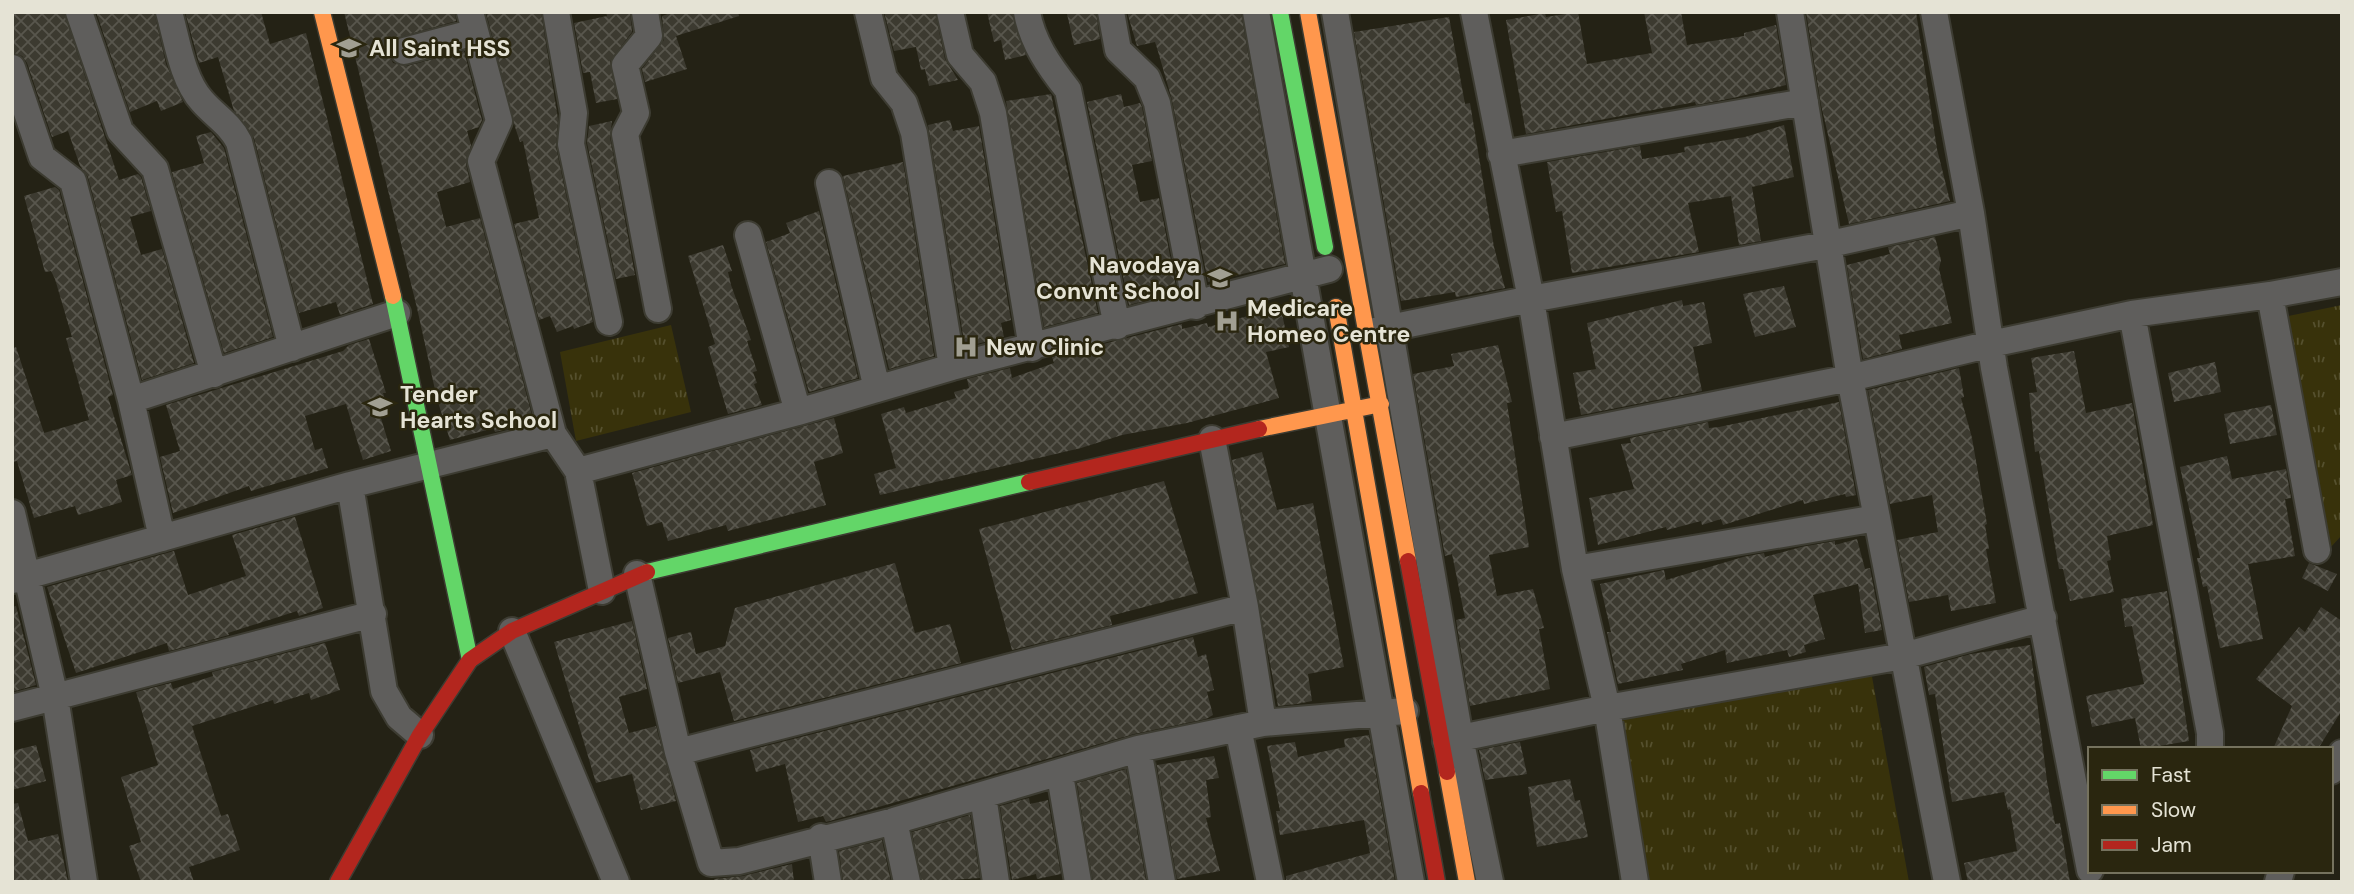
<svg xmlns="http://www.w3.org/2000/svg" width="2354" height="894" font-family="'DM Sans',sans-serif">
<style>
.park{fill:url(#park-tufts)}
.building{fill:url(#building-cross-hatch)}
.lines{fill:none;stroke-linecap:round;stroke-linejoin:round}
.street-casing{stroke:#3d3c32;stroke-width:30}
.fast-casing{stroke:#3d3c32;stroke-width:19}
.slow-casing{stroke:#3d3c32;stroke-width:19}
.jam-casing{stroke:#3d3c32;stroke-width:19}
.street{stroke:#5f5e5c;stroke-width:26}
.fast{stroke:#63d668;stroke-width:16}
.slow{stroke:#ff974d;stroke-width:16}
.jam{stroke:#b3261e;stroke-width:16}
.labels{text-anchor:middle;stroke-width:5;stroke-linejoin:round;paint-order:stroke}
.poi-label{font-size:23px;font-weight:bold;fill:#e5e3d5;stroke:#2a260f;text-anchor:start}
</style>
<defs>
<pattern id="park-tufts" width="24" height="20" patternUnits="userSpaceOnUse" patternTransform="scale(1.75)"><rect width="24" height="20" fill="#38320b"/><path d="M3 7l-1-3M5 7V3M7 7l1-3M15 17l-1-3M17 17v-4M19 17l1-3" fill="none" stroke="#55502e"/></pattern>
<pattern id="building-cross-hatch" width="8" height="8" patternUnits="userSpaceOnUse" patternTransform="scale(1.75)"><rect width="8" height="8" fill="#3c3a30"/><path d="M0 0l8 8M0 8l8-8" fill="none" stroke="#58564d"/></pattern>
</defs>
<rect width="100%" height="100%" fill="#242215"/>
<!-- park -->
<path class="park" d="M 2342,305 L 2342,535 L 2330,548 L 2284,317 Z
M 671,325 L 691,412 L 576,441 L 560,352 Z
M 1871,671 L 1909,882 L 1640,882 L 1610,718 Z"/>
<!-- building -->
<path class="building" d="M 12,12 L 64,12 L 119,180 L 138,174 L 141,177 L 151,211 L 130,217 L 141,255 L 162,249 L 194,363 L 142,380 L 88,177 L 80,166 L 68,131 L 52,137 L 27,63 L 22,56 L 12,53 Z
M 96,12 L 154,12 L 166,64 L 183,102 L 161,111 L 157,101 L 130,112 Z
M 185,12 L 261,12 L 270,44 L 306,33 L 373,304 L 340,315 L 336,302 L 299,313 L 254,138 L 234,111 L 218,57 L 199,63 Z
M 344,12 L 455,12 L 456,21 L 393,39 L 389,54 L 393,63 L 407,66 L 464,51 L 482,120 L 479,127 L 467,131 L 471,145 L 466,164 L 470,182 L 437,192 L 446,227 L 480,218 L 534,423 L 495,432 L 494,428 L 450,440 L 437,399 L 417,308 Z
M 486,12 L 541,12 L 558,119 L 556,147 L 593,322 L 574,329 L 573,326 L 557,332 L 550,316 L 539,320 L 514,224 L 539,218 L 523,141 L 520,142 L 515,127 Z
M 606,12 L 630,12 L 632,32 L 610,61 L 617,99 L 596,103 L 590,72 L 583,73 L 574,23 L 607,16 Z
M 673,12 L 738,12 L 739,16 L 676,36 L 687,69 L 645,82 L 642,69 L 664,40 L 662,16 Z
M 884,12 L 935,12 L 945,59 L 958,80 L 929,86 L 925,69 L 921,70 L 916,47 L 894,51 Z
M 987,12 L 1012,12 L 1026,55 L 1005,60 L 1001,40 L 994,42 Z
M 1076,12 L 1096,12 L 1100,39 L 1074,45 L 1067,14 Z
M 1127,12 L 1241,12 L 1285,264 L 1208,282 L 1172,100 L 1157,48 L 1155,42 L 1137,46 Z
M 1578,12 L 1587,64 L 1652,53 L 1644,12 L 1681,12 L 1687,45 L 1744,36 L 1744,33 L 1776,25 L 1786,85 L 1733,98 L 1696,105 L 1695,102 L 1526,134 L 1506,20 L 1545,13 L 1546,17 Z
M 1806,12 L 1916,12 L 1937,149 L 1950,201 L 1849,224 L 1821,105 Z
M 1449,17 L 1465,104 L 1470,103 L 1494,247 L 1505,288 L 1456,297 L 1455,292 L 1401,301 L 1354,32 Z
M 1051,94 L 1098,313 L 1044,327 L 1006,101 Z
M 1121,94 L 1124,107 L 1140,103 L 1142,107 L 1152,161 L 1132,165 L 1140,202 L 1159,198 L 1177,292 L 1129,305 L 1087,102 Z
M 950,120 L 953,131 L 979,126 L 1011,320 L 1001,323 L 1004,337 L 965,347 L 928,125 Z
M 612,121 L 610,137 L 635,275 L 616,279 L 587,143 L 589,126 Z
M 1784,125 L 1794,177 L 1752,187 L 1761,241 L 1739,245 L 1731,196 L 1688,203 L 1699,252 L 1572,273 L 1562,211 L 1556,212 L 1547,162 L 1640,146 L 1642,159 L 1685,152 L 1684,147 L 1745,137 Z
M 211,132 L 224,148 L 273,337 L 224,353 L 172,172 L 204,163 L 196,136 Z
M 903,162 L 934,356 L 889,369 L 843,176 Z
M 55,187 L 59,190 L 113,395 L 108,397 L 132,475 L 116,480 L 122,502 L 78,515 L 75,506 L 34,518 L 17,461 L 12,462 L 12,348 L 16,347 L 44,433 L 89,420 L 66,338 L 72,337 L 55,279 L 51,271 L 45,272 L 24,196 Z
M 819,211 L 858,378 L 809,392 L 766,242 L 790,233 L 786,223 Z
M 1935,237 L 1941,260 L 1939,269 L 1952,323 L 1899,335 L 1902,349 L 1863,359 L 1847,265 L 1890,254 L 1888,247 Z
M 723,245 L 732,271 L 728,272 L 731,285 L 751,340 L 747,341 L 757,371 L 753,372 L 757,383 L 754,384 L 762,405 L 728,414 L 708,347 L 715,344 L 688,256 Z
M 1784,286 L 1796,327 L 1755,337 L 1743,294 Z
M 1682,300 L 1683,306 L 1704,302 L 1712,343 L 1693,347 L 1702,391 L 1581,415 L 1573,373 L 1596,369 L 1587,323 Z
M 1280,304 L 1289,347 L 1266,352 L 1279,398 L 1187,423 L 1122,435 L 1081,448 L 880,495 L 874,474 L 896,468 L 881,414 L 904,407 L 906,413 L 956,398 L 954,392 L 969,388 L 967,379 L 1010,368 L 1012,378 L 1054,363 L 1052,357 L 1182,324 L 1182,329 L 1207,323 L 1208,327 L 1255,314 L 1254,310 Z
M 369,339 L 386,393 L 383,393 L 389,412 L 380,415 L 391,451 L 363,460 L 346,404 L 305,416 L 315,450 L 322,448 L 328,468 L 251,491 L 249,486 L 173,513 L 160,457 L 180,451 L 166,405 L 343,351 L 349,345 Z
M 1498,345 L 1512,402 L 1507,403 L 1529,547 L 1489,555 L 1497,596 L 1533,589 L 1544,628 L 1539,629 L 1550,689 L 1470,706 L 1456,620 L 1465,618 L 1452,554 L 1445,556 L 1413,374 L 1454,366 L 1451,354 Z
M 2074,351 L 2086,413 L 2132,403 L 2153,525 L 2107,536 L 2111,560 L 2107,561 L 2114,592 L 2070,601 L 2063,569 L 2059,569 L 2039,451 L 2035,452 L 2029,393 L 2037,392 L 2031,358 Z
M 2215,362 L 2221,392 L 2174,402 L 2168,373 Z
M 1959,368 L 1964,397 L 1961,398 L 1972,438 L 1987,524 L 1985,525 L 1989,549 L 1986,549 L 1996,603 L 1951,611 L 1948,595 L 1909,602 L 1897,540 L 1938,532 L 1932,495 L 1890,504 L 1868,390 Z
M 1839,402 L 1856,495 L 1846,497 L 1845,494 L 1804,504 L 1803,500 L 1723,525 L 1721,519 L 1702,525 L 1701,521 L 1667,530 L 1666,527 L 1598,545 L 1589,498 L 1634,489 L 1621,444 L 1631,443 L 1630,438 L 1708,422 L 1709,428 L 1719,427 Z
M 2271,405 L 2277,435 L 2230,444 L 2224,414 Z
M 834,418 L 843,453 L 814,462 L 826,505 L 728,531 L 726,525 L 668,541 L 662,522 L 647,526 L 632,473 Z
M 1262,452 L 1277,510 L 1313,503 L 1344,667 L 1308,674 L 1312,701 L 1297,704 L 1278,706 L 1232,460 Z
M 2227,456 L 2232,479 L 2286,469 L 2291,498 L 2285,499 L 2295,556 L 2248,564 L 2263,639 L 2220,648 L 2207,586 L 2203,587 L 2197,558 L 2200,558 L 2180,467 Z
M 1164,481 L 1198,593 L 1110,616 L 1112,625 L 1012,650 L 979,529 Z
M 295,517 L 323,608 L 299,616 L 297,611 L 228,633 L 229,635 L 169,651 L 167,643 L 76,673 L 47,587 L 174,551 L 188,595 L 246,576 L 232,535 Z
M 1857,539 L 1865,569 L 1870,568 L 1882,630 L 1865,633 L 1858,584 L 1813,595 L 1825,639 L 1804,645 L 1806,652 L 1789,657 L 1787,650 L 1727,663 L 1725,650 L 1681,664 L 1683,670 L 1618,684 L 1607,632 L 1611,632 L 1600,584 L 1664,570 L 1666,580 L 1743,557 L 1764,553 L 1765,557 L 1801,547 L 1835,541 L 1835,545 Z
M 895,563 L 915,633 L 950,624 L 961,663 L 734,721 L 720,672 L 678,683 L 668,638 L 691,632 L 696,654 L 725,646 L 735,608 Z
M 2309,563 L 2337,574 L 2328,591 L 2302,578 Z
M 2167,591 L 2189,741 L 2141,749 L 2135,718 L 2092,727 L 2086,696 L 2144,684 L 2132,626 L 2125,627 L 2121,599 Z
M 16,606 L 36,685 L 12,692 L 12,607 Z
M 2321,607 L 2342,621 L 2342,710 L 2318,749 L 2273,749 L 2292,706 L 2256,679 L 2299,627 L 2305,632 Z
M 632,621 L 647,689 L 619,697 L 629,733 L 656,726 L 676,801 L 641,810 L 632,774 L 596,783 L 554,642 Z
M 1193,637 L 1198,657 L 1206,654 L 1214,690 L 1207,692 L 1213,715 L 1206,719 L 1134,734 L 826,822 L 823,816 L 798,822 L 785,764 L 756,772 L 750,750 Z
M 325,643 L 340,690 L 311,700 L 309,693 L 274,704 L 273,700 L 192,726 L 221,816 L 228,814 L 240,850 L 189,867 L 194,882 L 141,882 L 129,846 L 141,842 L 121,777 L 158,765 L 136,692 L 171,683 L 173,689 L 213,676 L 212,672 Z
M 2030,645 L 2047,781 L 2055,824 L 2060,823 L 2070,882 L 1968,882 L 1964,863 L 2017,851 L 2010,809 L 2008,810 L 2004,792 L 1952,802 L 1935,694 L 1929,695 L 1924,667 L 1971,654 Z
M 1369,735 L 1395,882 L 1286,882 L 1286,876 L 1370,853 L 1364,820 L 1280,835 L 1276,811 L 1280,811 L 1267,746 L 1295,742 L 1298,757 L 1345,747 L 1344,739 Z
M 1520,742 L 1527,774 L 1485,780 L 1479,750 Z
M 36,745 L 46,781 L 12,790 L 12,751 Z
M 1214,756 L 1219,778 L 1206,780 L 1211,817 L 1206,818 L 1220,871 L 1177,879 L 1156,761 L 1157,765 Z
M 1126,769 L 1146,881 L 1093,882 L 1077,783 Z
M 1570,779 L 1575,801 L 1580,800 L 1588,837 L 1537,847 L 1528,787 Z
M 1029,798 L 1030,804 L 1048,800 L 1061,874 L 1037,879 L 1036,874 L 1012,880 L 1000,806 Z
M 18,803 L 28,841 L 58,834 L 68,882 L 12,882 L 12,804 Z
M 970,815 L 980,878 L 922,882 L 912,832 Z
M 882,840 L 891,882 L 843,882 L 839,851 Z
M 792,864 L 794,882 L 714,882 L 714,879 L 743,876 Z"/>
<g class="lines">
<!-- street casing -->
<g class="street-casing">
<path id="street" d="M 79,12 L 120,131 L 155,169 L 214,374
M 169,12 C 177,40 182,79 202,101 C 215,116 230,124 239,142 L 292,348
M 470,12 L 499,121 L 481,161 L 553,434 L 578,471 L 602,591
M 556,12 L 574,113 L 571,144 L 609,322
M 645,12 L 649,36 L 625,65 L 636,113 L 625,134 L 658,309
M 868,12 L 884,78 L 904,103 L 914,133 L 952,367
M 950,12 L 960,55 L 983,82 L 993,113 L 1032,348
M 1027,12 C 1032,42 1049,66 1068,90 L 1117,326
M 1111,12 L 1118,50 L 1147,78 L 1157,103 L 1196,306
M 1256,12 L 1411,882
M 1335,12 L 1460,738 L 1490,882
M 1474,12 L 1531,299 L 1575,569 L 1607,708 L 1635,882
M 1790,12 L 1850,378 L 1947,882
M 1934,12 L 1971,213 L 1994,368 L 2090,870
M 404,51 L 475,32
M 12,68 L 42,157 L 73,181 L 131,400 L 397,313
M 1501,154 L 1805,102
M 829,183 L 877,389
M 748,235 L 798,412
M 2270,295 L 2317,550
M 2132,314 L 2210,733 L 2210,749
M 1375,331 L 1531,299 L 1826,245 L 1971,213
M 131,400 L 162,538
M 1553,437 L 1850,378 L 1991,344 L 2132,314 L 2270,295 L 2342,282
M 1212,439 L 1245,607 L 1263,723
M 578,471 L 798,412 L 952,367 L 1329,269
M 350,485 L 384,691 L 399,717 L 420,735
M 12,513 L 55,697 L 84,882
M 1575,569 L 1877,518
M 637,574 L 678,752 L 711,863 L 739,861 L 894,821 L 1138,749 L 1263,723 L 1405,711
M 12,580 L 350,485 L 553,434
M 512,631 L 616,882
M 12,708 L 373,614
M 1238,728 L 1270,882
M 1446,741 L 1607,708 L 1903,656 L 2043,618
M 1138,749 L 1162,882
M 678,752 L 1245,607
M 2331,771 L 2342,753
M 1060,775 L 1078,882
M 983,796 L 996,882
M 894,821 L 907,882
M 821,837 L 828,882
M 2278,882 L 2281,871"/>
</g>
<!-- fast casing -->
<g class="fast-casing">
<path id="fast" d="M 1280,12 L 1325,247
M 393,296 L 470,660
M 647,572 L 1029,482"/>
</g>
<!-- slow casing -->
<g class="slow-casing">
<path id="slow" d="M 322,12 L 393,296
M 1308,12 L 1408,561
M 1336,307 L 1421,793
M 1259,429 L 1381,404
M 1447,772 L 1467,882"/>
</g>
<!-- jam casing -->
<g class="jam-casing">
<path id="jam" d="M 1029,482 L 1259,429
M 1408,561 L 1447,772
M 1421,793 L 1437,882
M 338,882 L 420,735 L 470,660 L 512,631 L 647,572"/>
</g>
<!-- street -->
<use href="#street" class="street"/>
<!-- fast -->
<use href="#fast" class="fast"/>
<!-- slow -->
<use href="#slow" class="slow"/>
<!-- jam -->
<use href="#jam" class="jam"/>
</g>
<!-- icons -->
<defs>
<g id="school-bare" transform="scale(1.89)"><path d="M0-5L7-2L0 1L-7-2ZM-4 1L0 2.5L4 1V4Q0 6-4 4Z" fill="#a19f92" stroke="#2a260f" stroke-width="2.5" paint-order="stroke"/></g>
<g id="hospital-bare" transform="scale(1.89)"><path d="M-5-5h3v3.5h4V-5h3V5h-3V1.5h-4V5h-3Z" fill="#a19f92" stroke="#2a260f" stroke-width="2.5" paint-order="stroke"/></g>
</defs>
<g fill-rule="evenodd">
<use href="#school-bare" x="349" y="48"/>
<use href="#school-bare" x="1220" y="278"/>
<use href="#hospital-bare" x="1227" y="321"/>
<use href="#hospital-bare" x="966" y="347"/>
<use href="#school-bare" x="380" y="407"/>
</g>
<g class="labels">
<!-- poi labels -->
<g class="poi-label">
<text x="369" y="56">All Saint HSS</text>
<text x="1200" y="273" text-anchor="end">Navodaya<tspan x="1200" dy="26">Convnt School</tspan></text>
<text x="1247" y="316">Medicare<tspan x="1247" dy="26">Homeo Centre</tspan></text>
<text x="986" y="355">New Clinic</text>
<text x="400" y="402">Tender<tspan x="400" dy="26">Hearts School</tspan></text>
</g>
</g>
<!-- border -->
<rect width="2354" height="894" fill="none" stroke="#e5e3d5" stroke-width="28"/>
<!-- legend -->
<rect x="2088" y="747" width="245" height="126" fill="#2a260f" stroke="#75725e" stroke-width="2"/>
<rect x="2102" y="770" width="35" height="10" fill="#63d668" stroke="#75725e" stroke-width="2"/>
<text x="2151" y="782" font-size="21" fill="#e5e3d5">Fast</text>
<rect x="2102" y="805" width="35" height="10" fill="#ff974d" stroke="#75725e" stroke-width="2"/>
<text x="2151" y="817" font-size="21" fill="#e5e3d5">Slow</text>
<rect x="2102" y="840" width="35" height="10" fill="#b3261e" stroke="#75725e" stroke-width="2"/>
<text x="2151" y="852" font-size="21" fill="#e5e3d5">Jam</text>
</svg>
